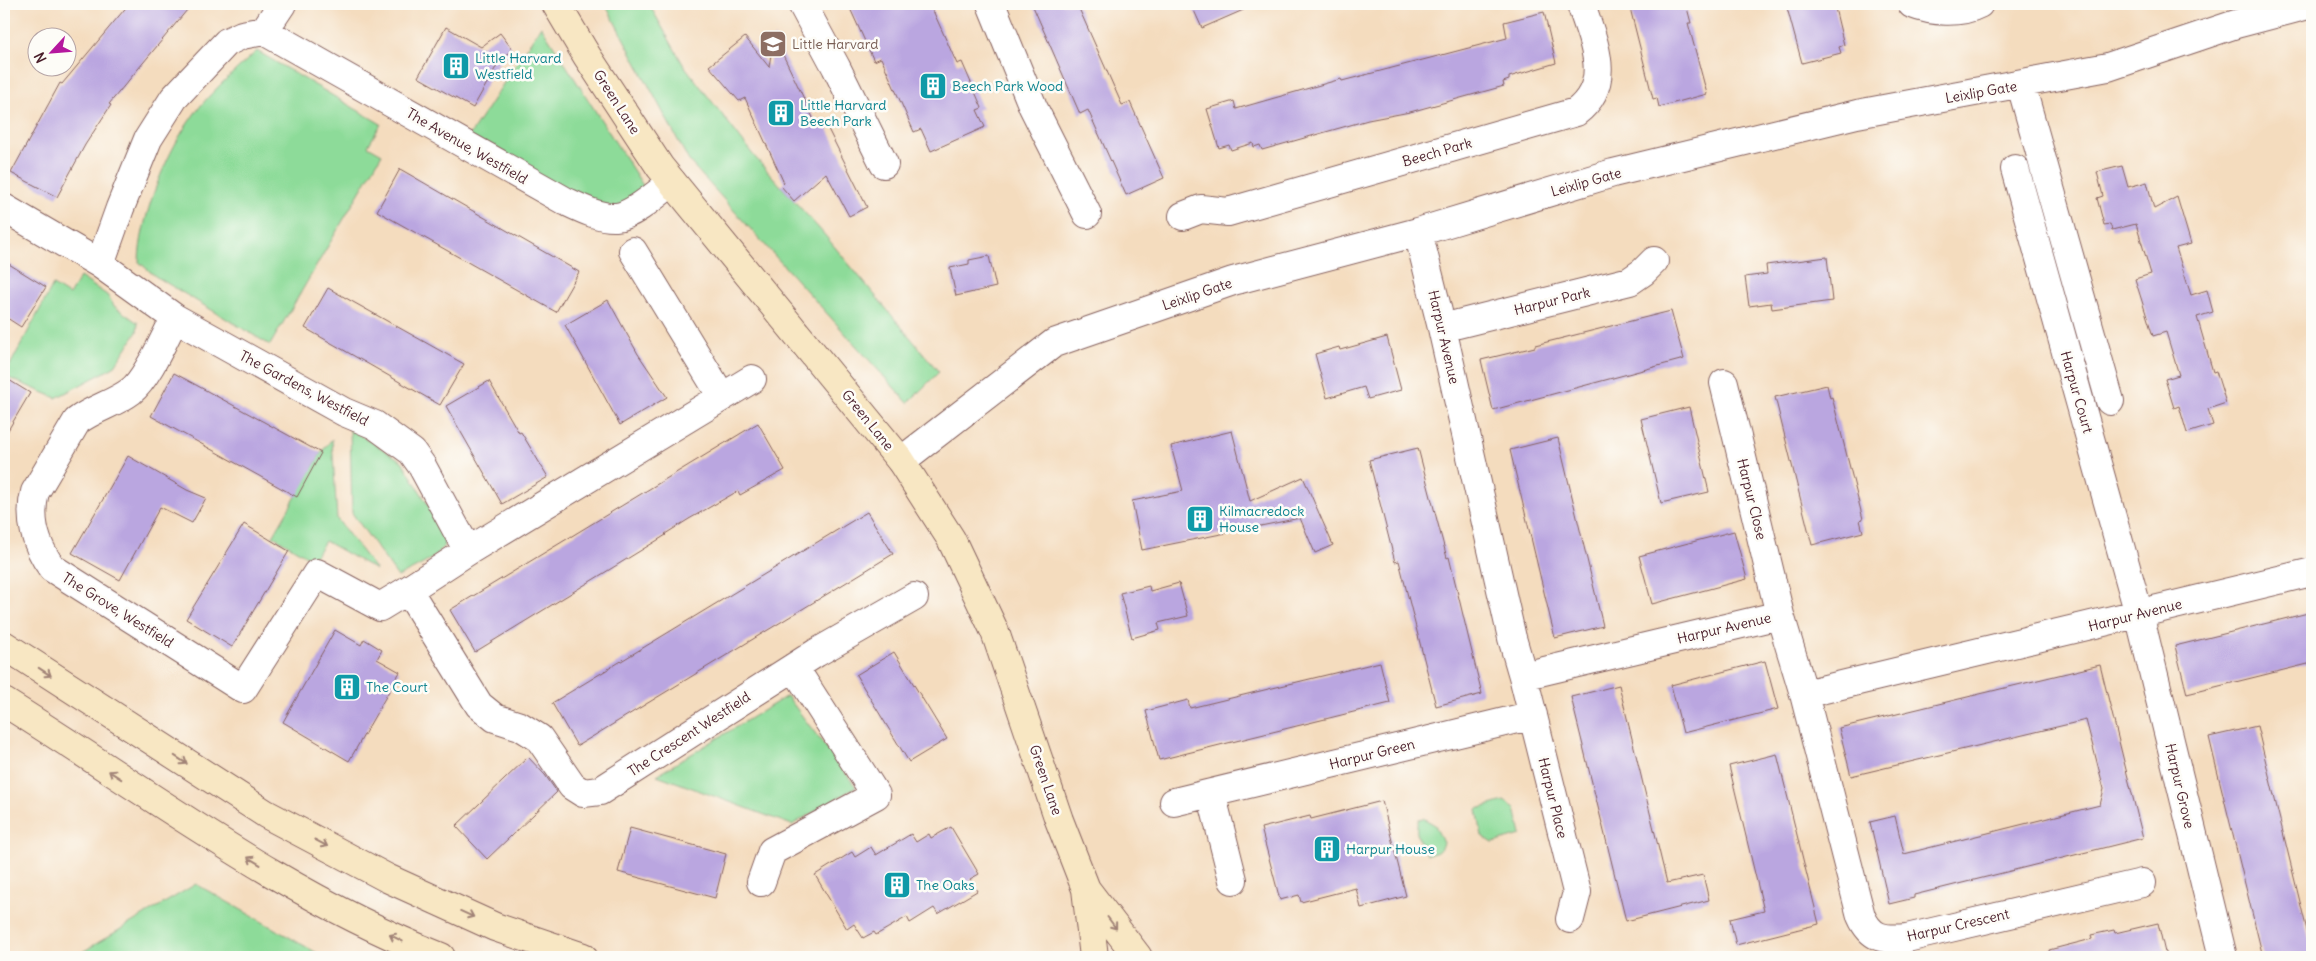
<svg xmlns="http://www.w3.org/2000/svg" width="2316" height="961" font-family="Delius,sans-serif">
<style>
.green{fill:#8ddb99;stroke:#6c7d62}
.building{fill:#baa6e0}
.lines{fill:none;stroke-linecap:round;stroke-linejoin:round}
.street-casing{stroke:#86615e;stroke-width:30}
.secondary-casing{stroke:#86615e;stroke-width:30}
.street{stroke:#fff;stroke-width:28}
.secondary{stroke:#f8e7c3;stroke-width:28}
.oneway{stroke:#a18377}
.labels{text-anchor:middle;stroke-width:5;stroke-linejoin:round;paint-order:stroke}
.education-label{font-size:14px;fill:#785e54;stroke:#fdfcf7;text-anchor:start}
.culture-label{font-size:14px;fill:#0d838f;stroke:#fdfcf7;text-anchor:start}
.street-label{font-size:14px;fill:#4a1f2b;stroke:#fdfcf7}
</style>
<rect width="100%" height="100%" fill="#fdfcf7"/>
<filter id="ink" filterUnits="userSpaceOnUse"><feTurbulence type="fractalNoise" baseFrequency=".02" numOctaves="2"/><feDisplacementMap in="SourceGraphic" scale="10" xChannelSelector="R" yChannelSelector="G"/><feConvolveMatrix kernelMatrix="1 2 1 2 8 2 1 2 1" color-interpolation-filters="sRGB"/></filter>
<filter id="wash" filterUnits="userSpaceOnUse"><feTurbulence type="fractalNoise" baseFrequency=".0096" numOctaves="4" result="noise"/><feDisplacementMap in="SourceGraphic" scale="20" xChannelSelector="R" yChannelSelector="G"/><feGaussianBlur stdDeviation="1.12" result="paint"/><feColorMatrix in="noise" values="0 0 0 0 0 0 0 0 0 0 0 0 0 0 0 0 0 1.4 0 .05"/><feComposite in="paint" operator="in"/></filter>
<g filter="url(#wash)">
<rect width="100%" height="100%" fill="#f4dcbe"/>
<!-- green -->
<path class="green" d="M 605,4 L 649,4 L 683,64 L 754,156 L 823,233 L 939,372 L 908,403 L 689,161 Z
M 541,26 L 651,198 L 619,216 L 464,144 Z
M 257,51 L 381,124 L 368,146 L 382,154 L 270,345 L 155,276 L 139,262 C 140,220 164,158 188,123 C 206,95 233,73 257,51 Z
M 80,277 L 107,295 L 114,306 L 138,323 L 137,332 L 114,367 L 56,398 L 4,376 L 4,371 L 9,367 L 53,285 L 69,295 Z
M 350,429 L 402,461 L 446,535 C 447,557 415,567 398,577 L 352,513 Z
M 332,439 L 337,519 L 376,570 L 325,541 L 316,555 L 308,557 L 273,536 L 321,453 Z
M 787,696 L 856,787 L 792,825 L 657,775 Z
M 1504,801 L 1515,808 L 1521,835 L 1493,843 L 1482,836 L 1477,809 Z
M 1423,818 L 1435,825 L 1443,843 C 1440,852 1436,854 1427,854 C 1420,844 1413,832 1419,819 Z
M 196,884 L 324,957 L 74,957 Z"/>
<g id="blocks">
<!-- building -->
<path class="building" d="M 129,4 L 192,4 L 109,104 L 111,105 L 85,145 L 57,197 L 11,173 L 60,83 L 62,84 Z
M 848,4 L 930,4 L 957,64 L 962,62 L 982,108 L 977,110 L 985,127 L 931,151 L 921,129 L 914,132 L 881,58 L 874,61 Z
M 1032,4 L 1077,4 L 1122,105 L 1130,102 L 1164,178 L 1126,195 L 1088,110 L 1080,114 Z
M 1191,4 L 1257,4 L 1202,28 Z
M 1629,4 L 1686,4 L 1691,23 L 1688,23 L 1707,94 L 1659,107 L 1657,98 L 1653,99 Z
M 1786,4 L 1834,4 L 1844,45 L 1839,47 L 1841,53 L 1802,63 Z
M 1544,12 L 1556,63 L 1509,77 L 1509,80 L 1503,82 L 1504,86 L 1410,112 L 1368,120 L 1262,150 L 1260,145 L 1254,147 L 1253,143 L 1231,150 L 1229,145 L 1219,148 L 1207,109 L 1234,101 L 1236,109 L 1341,79 L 1342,81 L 1507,38 L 1504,22 Z
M 446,27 L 481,47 L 500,33 L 513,50 L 500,60 L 473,108 L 418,77 Z
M 774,36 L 818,128 L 826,125 L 867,207 L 849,216 L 826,173 L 794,201 L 781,186 L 784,183 L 745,98 L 739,101 L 709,66 L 745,37 L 769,67 Z
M 2122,166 L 2128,187 L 2147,182 L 2154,209 L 2177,197 L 2191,244 L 2176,248 L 2191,295 L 2207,290 L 2213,312 L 2197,317 L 2213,372 L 2216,371 L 2226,403 L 2208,409 L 2213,425 L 2187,433 L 2179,406 L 2174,408 L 2165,379 L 2179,375 L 2166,332 L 2153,336 L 2135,279 L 2151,274 L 2136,224 L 2112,230 L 2110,224 L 2104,225 L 2097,198 L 2103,196 L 2097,172 Z
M 400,169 L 579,272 L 556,312 L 377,211 Z
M 989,256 L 996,287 L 956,296 L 950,268 L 969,264 L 969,260 Z
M 1827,257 L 1832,301 L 1772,309 L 1771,303 L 1749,306 L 1745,277 L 1767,274 L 1766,265 Z
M 4,261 L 46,287 L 21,327 L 4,316 Z
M 328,288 L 464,364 L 440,405 L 305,328 Z
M 608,300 L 638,354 L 667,397 L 620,425 L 565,325 Z
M 1671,311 L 1684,359 L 1493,410 L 1481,360 L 1535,347 L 1535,345 Z
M 1387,337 L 1401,390 L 1368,399 L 1364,387 L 1327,398 L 1315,354 L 1339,347 L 1340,350 Z
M 174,373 L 321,453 L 297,497 L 151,416 Z
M 4,377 L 30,393 L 4,437 Z
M 489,381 L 519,433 L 521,432 L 548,477 L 502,504 L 446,406 Z
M 1827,385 L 1830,398 L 1832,397 L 1863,519 L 1860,520 L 1863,532 L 1812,545 L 1775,397 Z
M 1689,407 L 1709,492 L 1661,503 L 1641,419 Z
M 758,423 L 785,470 L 740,495 L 738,491 L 689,519 L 665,534 L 666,535 L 475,652 L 450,610 Z
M 1232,431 L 1250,501 L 1303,477 L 1333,545 L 1315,553 L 1300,518 L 1142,550 L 1132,501 L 1183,491 L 1171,446 Z
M 1558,438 L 1603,626 L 1555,638 L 1510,450 Z
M 1418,448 L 1447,558 L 1449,557 L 1482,694 L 1436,706 L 1399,561 L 1395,562 L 1369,460 Z
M 128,456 L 187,490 L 206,498 L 192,523 L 160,507 L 120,580 L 72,553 Z
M 867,512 L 893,554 L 577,746 L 552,703 Z
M 244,524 L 289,551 L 232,647 L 186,619 Z
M 1734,531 L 1747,579 L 1652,604 L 1639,556 Z
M 1179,583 L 1188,616 L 1158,623 L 1160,630 L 1132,638 L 1120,593 L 1149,586 L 1150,591 Z
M 2312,612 L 2312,663 L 2187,694 L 2175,646 Z
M 335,630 L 361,645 L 364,639 L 382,650 L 377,659 L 400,672 L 349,761 L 283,722 Z
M 894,652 L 947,739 L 909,762 L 856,675 Z
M 1765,661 L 1778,709 L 1683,733 L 1671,685 Z
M 1380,662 L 1390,703 L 1159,760 L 1146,711 L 1188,700 L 1190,708 Z
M 2100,665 L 2143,838 L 1914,895 L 1914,898 L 1889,904 L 1870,822 L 1895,816 L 1904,854 L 2100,805 L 2104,789 L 2086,720 L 1851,776 L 1839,728 Z
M 1619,685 L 1667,883 L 1703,875 L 1709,900 L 1626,921 L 1571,697 Z
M 2257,726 L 2312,951 L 2312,957 L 2263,957 L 2214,758 L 2209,737 Z
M 1777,754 L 1819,924 L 1736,945 L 1730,919 L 1764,911 L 1729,766 Z
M 528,757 L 545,775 L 557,792 L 487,859 L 456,826 Z
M 1382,801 L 1406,896 L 1361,908 L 1356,888 L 1301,902 L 1299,895 L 1280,900 L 1261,828 L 1310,816 L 1311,819 Z
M 951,827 L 979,874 L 970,879 L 977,891 L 938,914 L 934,908 L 910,923 L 907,917 L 876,935 L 874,932 L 863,938 L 854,924 L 847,929 L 815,875 L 852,852 L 855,857 L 871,847 L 876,855 L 911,834 L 916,842 L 929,834 L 931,838 Z
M 630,828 L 726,854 L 715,898 L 618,872 Z
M 2158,923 L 2166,957 L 2050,957 L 2049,950 L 2092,939 L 2091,935 L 2114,930 L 2115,933 Z"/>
</g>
</g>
<g filter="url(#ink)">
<use href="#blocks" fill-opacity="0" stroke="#86615e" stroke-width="1"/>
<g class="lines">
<!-- street casing -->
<g class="street-casing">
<path id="street" d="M 802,4 L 836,67 L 884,164
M 991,4 L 1033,107 L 1087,214
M 1912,4 C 1932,12 1960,14 1979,4
M 264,31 L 282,4
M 2021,85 L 2110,401
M 2015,169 L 2139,614 L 2223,957
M 4,208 L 100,264 L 120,208 L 148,139 L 174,98 L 227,42 L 242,35 L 264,31 L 565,201 C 580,208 599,218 616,217 C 633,216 659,192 672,182
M 1183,216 L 1201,209 L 1228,212 L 1576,112 C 1614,83 1593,42 1581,4
M 1418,232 L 1442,328 L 1512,638 L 1523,676 L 1780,615 L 1804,694 L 2312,572
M 633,251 L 722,397
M 100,264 L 175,318 L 344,412 L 375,425 L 412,452 L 422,466 L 468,551
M 175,318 C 165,337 147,379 131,391 C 114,404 94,408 77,421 L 35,492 C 28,519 36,546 52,568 L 243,689 L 317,573 L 380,607 L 408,590
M 1442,328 L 1630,281 L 1643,272 L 1654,261
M 752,379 L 468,551 L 408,590 L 479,705 L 495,718 L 520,726 L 539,738 L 572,786 L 583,793 L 600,791 L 816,653 L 914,597
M 1724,383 L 1780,615
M 901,461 L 1054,343 L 1233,281 L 1418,232 L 1613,173 L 1857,114 L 2108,67 L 2236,24 L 2312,4
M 1523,676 L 1577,892 L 1570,919
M 1804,694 L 1861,916 C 1871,939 1884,940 1907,938 L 2142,883
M 1211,793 L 1233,880
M 1174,802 L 1533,715
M 761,882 L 772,851 L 876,795 L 794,667"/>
</g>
<!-- secondary casing -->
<g class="secondary-casing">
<path id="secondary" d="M 556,4 L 587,56 L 660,167 L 901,461 L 951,539 L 995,632 L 1059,820 L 1086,889 L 1094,957
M 4,645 L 266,814 L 387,878 L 495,927 L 583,957
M 4,702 C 147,791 283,895 441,957
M 1086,889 L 1138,957"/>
</g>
<!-- street -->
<use href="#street" class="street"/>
<!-- secondary -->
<use href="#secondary" class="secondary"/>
</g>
<!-- one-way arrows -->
<defs><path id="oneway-shaft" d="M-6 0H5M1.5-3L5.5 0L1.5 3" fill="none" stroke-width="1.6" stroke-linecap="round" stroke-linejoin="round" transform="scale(1.25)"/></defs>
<g class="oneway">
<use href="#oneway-shaft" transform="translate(45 672) rotate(33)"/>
<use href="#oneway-shaft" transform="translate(181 760) rotate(33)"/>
<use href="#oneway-shaft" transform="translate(115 775) rotate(-147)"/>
<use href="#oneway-shaft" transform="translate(321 843) rotate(28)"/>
<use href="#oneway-shaft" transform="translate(254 861) rotate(-149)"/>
<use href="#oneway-shaft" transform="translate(467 914) rotate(24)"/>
<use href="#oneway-shaft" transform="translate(1112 923) rotate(53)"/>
<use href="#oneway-shaft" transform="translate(396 938) rotate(-153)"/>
</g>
</g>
<!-- icons -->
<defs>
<g id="school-square" transform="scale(1.4375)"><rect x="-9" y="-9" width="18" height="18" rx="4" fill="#8d6e63" stroke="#fdfcf7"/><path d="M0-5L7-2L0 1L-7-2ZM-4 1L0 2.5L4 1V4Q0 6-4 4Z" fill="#fff"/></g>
<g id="building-square" transform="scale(1.4375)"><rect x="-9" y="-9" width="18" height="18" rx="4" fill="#0f9aa8" stroke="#fdfcf7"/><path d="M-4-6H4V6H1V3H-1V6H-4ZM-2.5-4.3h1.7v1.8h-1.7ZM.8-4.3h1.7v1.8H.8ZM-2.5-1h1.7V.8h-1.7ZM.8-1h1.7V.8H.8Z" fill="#fff"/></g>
</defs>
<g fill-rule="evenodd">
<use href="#school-square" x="773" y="44"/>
<use href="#building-square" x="456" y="66"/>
<use href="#building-square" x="933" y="86"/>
<use href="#building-square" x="781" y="113"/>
<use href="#building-square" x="1200" y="519"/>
<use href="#building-square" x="347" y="687"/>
<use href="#building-square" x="1327" y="849"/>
<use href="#building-square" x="897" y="885"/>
</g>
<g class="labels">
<!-- education labels -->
<g class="education-label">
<text x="792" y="49">Little Harvard</text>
</g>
<!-- culture labels -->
<g class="culture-label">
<text x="475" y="63">Little Harvard<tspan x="475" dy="16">Westfield</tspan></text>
<text x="952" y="91">Beech Park Wood</text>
<text x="800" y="110">Little Harvard<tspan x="800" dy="16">Beech Park</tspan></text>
<text x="1219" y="516">Kilmacredock<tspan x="1219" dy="16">House</tspan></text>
<text x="366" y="692">The Court</text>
<text x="1346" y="854">Harpur House</text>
<text x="916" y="890">The Oaks</text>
</g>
<!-- street labels -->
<g class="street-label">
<text transform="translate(1981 92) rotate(-10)" y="5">Leixlip Gate</text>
<text transform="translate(617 102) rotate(57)" y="5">Green Lane</text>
<text transform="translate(467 146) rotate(30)" y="5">The Avenue, Westfield</text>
<text transform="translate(1437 152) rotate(-16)" y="5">Beech Park</text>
<text transform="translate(1586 182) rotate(-16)" y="5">Leixlip Gate</text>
<text transform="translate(1197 294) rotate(-19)" y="5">Leixlip Gate</text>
<text transform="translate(1552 301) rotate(-14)" y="5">Harpur Park</text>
<text transform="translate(1444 337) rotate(77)" y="5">Harpur Avenue</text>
<text transform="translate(304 388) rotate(28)" y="5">The Gardens, Westfield</text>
<text transform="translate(2077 392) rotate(74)" y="5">Harpur Court</text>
<text transform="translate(868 420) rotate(51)" y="5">Green Lane</text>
<text transform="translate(1752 499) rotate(76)" y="5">Harpur Close</text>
<text transform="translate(118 610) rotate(32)" y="5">The Grove, Westfield</text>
<text transform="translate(2135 615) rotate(-14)" y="5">Harpur Avenue</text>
<text transform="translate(1724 628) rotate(-13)" y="5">Harpur Avenue</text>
<text transform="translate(689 734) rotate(-33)" y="5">The Crescent Westfield</text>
<text transform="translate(1372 754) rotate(-14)" y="5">Harpur Green</text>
<text transform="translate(1046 780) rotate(71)" y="5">Green Lane</text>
<text transform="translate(2180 786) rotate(77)" y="5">Harpur Grove</text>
<text transform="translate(1553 798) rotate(76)" y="5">Harpur Place</text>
<text transform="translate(1958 925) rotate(-13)" y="5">Harpur Crescent</text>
</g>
</g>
<!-- margin -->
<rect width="2316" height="961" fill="none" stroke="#fdfcf7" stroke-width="20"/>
<!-- north arrow -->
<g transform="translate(52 52) rotate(244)"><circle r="24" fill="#fdfcf7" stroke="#b5a4a5"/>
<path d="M0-4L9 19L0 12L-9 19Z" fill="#b5179e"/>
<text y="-8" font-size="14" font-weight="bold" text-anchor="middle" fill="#4a1f2b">N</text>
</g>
</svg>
